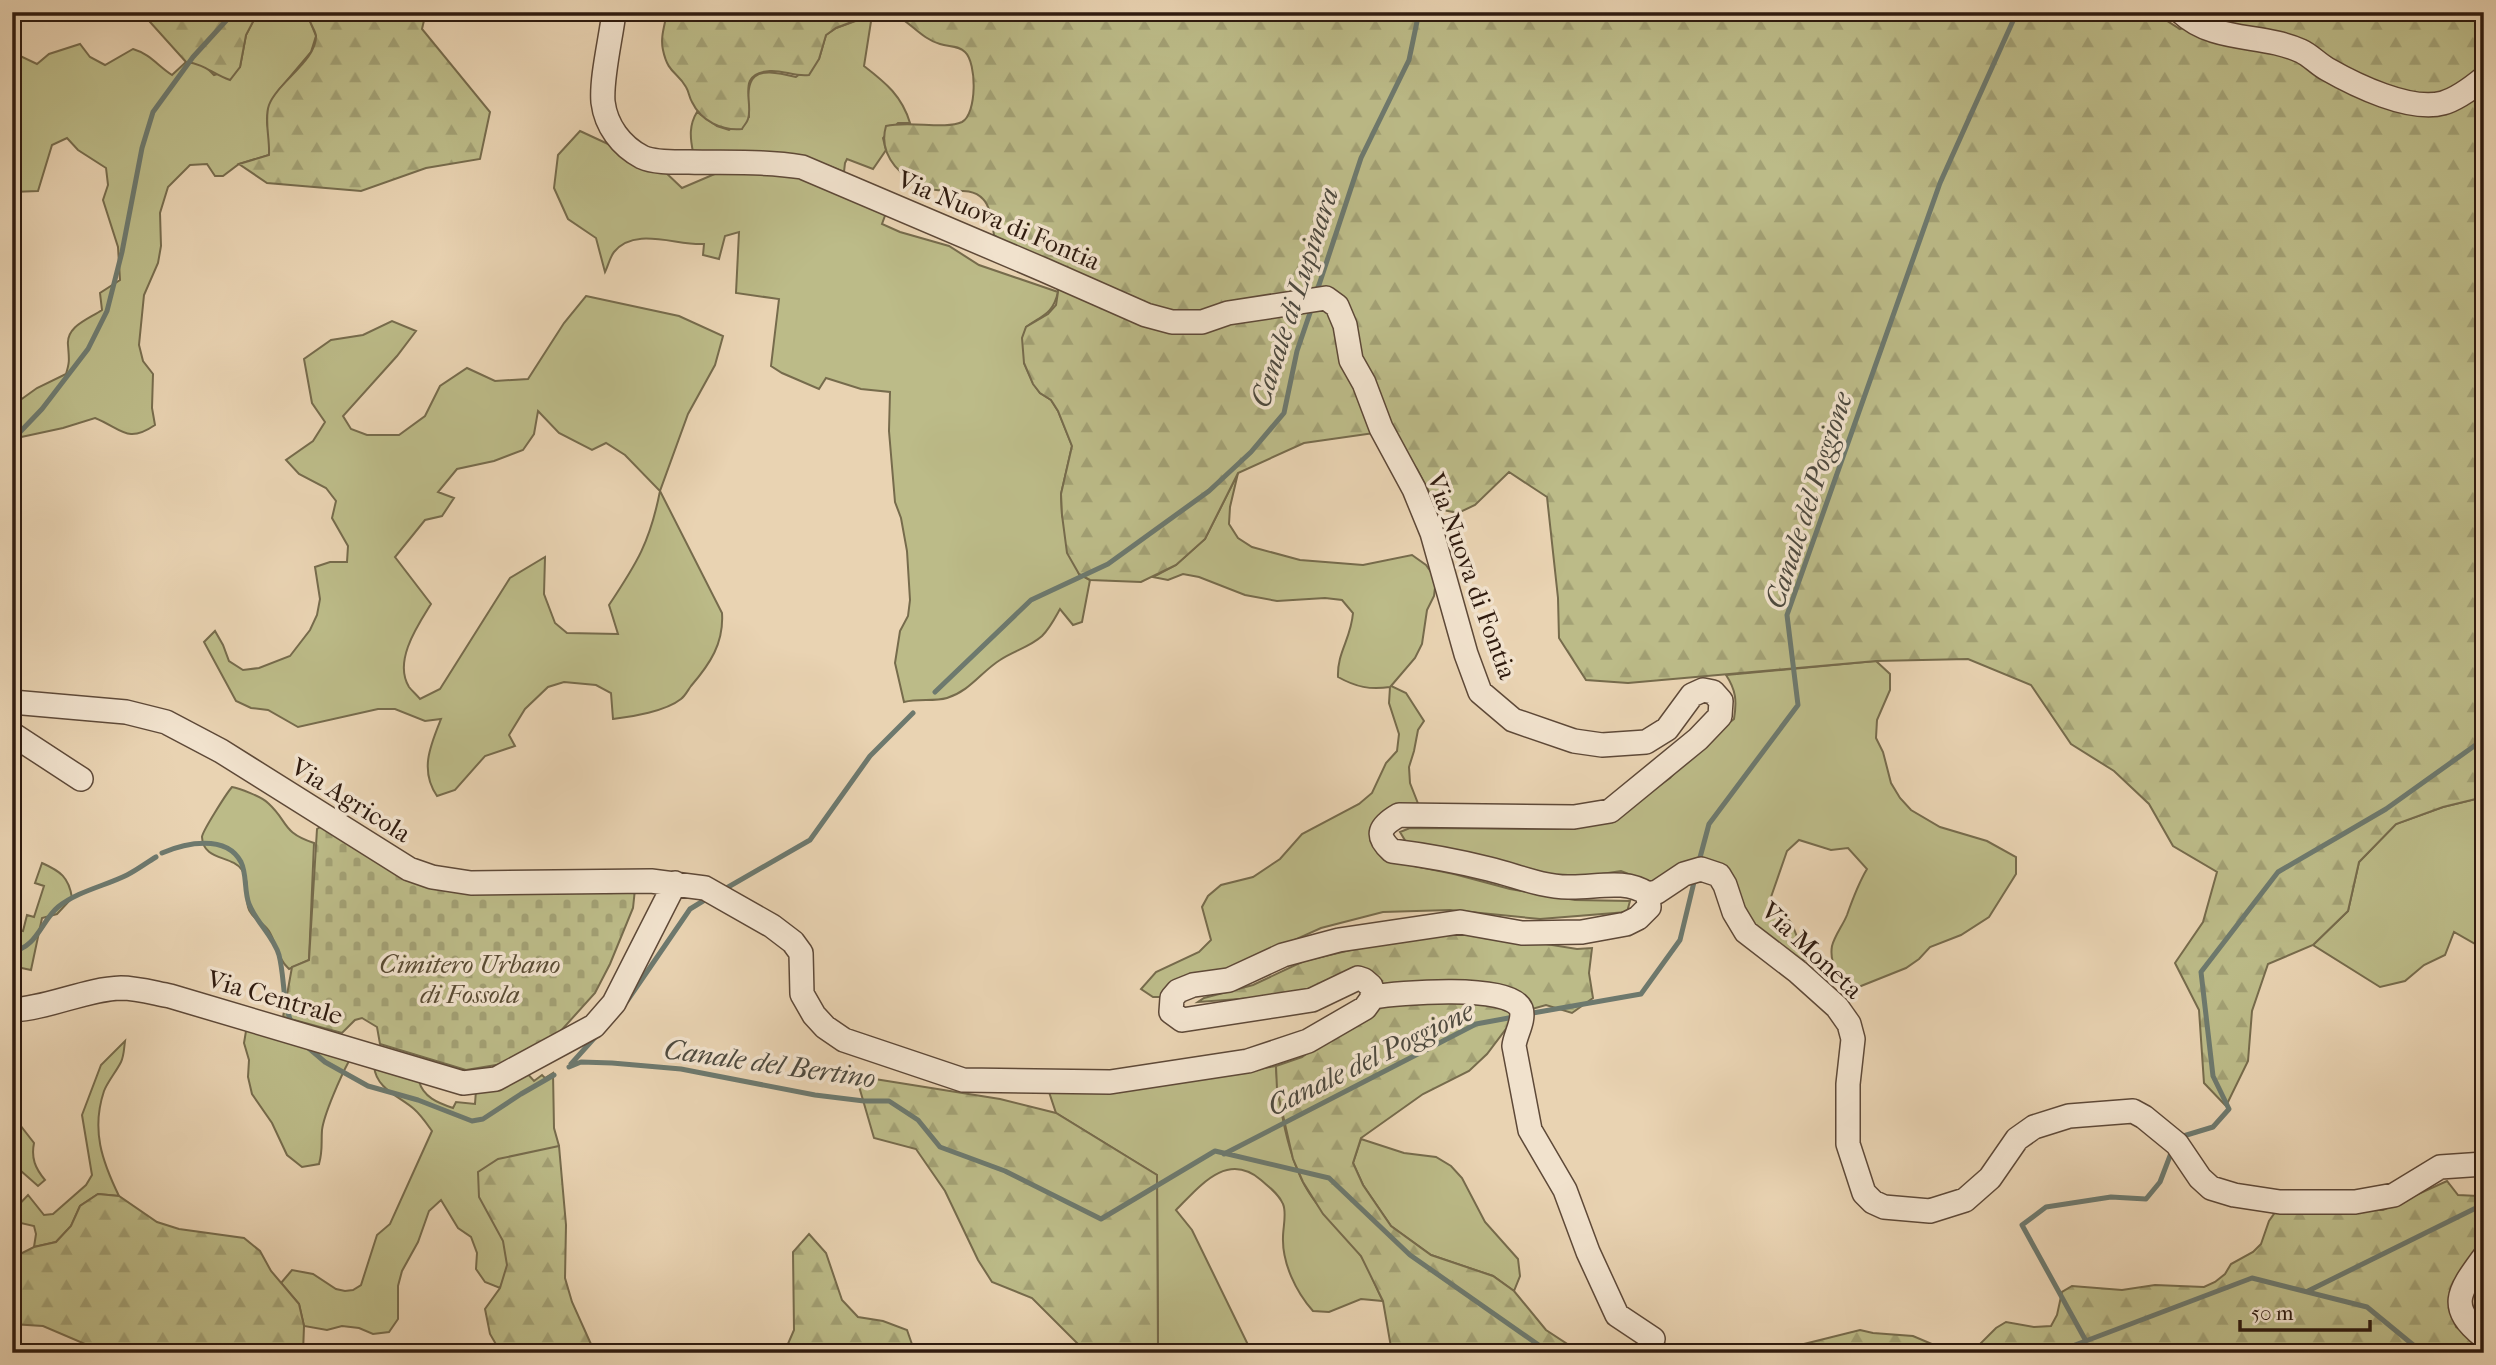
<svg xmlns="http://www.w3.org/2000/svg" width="2496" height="1365" font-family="'IM FELL French Canon',serif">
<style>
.green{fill:#bcbb88;stroke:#766b4c;stroke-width:2;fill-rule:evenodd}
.forest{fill:url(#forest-firs);stroke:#766b4c;stroke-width:2}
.cemetery{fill:url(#cemetery-stones);stroke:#766b4c;stroke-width:2}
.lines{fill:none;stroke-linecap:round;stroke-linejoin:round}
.stream{stroke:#6d796e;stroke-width:5}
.minor-casing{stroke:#5e4938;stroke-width:26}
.minor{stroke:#f1e2cd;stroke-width:23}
.labels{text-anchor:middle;stroke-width:7;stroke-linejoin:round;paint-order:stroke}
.street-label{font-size:26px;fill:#2f1b0f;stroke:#f1e2cd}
.park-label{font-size:26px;font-style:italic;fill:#594b33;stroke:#f1e2cd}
.water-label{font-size:28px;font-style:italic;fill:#4e4a3f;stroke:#f1e2cd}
</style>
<defs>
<pattern id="forest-firs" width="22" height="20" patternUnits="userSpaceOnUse" patternTransform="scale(1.75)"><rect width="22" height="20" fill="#bcbb88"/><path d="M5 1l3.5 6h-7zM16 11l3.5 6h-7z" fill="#a2a074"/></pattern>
<pattern id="cemetery-stones" width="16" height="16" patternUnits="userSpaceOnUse" patternTransform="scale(1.75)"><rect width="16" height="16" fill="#bcbb88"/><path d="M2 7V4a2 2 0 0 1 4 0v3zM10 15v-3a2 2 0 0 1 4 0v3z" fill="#a2a074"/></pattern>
</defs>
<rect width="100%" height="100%" fill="#e9d3b2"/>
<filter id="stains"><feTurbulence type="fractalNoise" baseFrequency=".00286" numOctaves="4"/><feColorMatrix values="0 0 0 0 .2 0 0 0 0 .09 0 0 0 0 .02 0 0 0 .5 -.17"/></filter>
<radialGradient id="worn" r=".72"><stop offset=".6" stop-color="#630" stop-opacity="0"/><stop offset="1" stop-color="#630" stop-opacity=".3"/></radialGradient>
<!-- green -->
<path class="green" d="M 258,12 L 316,12 L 310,21 L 316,36 L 311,52 L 278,91 L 267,122 L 270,138 L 269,155 L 239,164 L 223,176 L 215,176 L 207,164 L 190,165 L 168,187 L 160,213 L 161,246 L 158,263 L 144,295 L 139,345 L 143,361 L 153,374 L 152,408 L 155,425 C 127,444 122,429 95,418 L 63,428 L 12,439 L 12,406 L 37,388 L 66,374 C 70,361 69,359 68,345 C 66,326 89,319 102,310 L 100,293 L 120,280 L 118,247 L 103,200 L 108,185 L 106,168 L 78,150 L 67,138 L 52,145 L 38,191 L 12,192 L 12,52 L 37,64 L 49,54 L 80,44 L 90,57 L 105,65 L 133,49 C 150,54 158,66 172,75 L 186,62 L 202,63 L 214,75 L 240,67 L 246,35 Z
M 872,15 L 864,66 C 886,83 902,96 910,123 L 898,123 L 883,138 L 886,150 L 873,169 L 847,159 L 845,163 L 844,172 C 795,149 746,153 693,152 C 690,137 689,125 697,112 L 717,126 L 729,130 L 749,117 C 745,73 753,66 796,77 L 819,59 L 826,35 L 836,28 Z
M 580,131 L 662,169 L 682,188 L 724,170 L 776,169 L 887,210 L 882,224 L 900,232 L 949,246 L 979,265 L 1058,292 C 1053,314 1043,315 1026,327 L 1024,363 L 1033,383 L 1040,393 L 1051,400 L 1058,411 L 1072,446 L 1061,494 L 1062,515 L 1079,574 L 1090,580 L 1082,622 L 1073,625 L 1060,609 C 1055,618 1050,628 1042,636 C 1030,647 1013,651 1000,660 C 981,672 970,691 947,698 C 933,702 919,698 904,702 L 895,663 L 900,631 L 908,616 L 910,600 L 907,551 L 901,518 L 895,502 L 889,431 L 890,392 L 861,389 L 826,378 L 819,389 L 782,373 L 771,366 L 779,299 L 736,293 L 739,232 L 725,236 L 719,259 L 703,255 L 704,244 C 677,246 635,226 614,252 C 610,257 608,266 605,272 L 596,238 L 568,219 L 554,188 L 558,155 Z
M 586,296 L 679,316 L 723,336 L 715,365 L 688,414 L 660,491 L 722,613 C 724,643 710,664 691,686 C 688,690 685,696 681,699 C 666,711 632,717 613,719 L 611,693 L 596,685 L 564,682 L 548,687 L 525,709 L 509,735 L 515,746 L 485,756 L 455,790 L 437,796 C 419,770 431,744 441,719 L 425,721 L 395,709 L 378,709 L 298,727 L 268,710 L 251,708 L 236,701 L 204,642 L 215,631 L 223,645 L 229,661 L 243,670 L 259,668 L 290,656 L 310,630 L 317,615 L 320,599 L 315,567 L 330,562 L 347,562 L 348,546 L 332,518 L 336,501 L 326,488 L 299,474 L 286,460 L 313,441 L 325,422 L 312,403 L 304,359 L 331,340 L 363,335 L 392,321 L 416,331 L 397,356 L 343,416 L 351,429 L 367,435 L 399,435 L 425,416 L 440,386 L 467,368 L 495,381 L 528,379 L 564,323 ZM 538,411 L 559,433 L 592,450 L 606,443 L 625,455 L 660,491 C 650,542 637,563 609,605 L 618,634 L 567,633 L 555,623 L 544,594 L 545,557 L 510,578 L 440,689 L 420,699 C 417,695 412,691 409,687 C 393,661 418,625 431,604 L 395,557 L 425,520 L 442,516 L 454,498 L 438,492 L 457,469 L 494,461 L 523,450 L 534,434 Z
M 1238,473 L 1230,507 L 1229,524 L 1238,538 L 1252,547 L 1300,560 L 1363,565 L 1412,555 L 1426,565 L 1436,579 L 1434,596 L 1427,610 L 1422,644 L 1415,658 L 1391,686 L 1406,693 L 1424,721 L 1418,730 L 1414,751 L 1409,767 L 1410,783 L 1419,806 L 1383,817 L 1394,862 L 1454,874 L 1510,889 L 1575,900 L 1630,901 L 1627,912 L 1540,919 L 1450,910 L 1383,912 L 1321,928 L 1239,965 L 1185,981 L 1160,997 L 1153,997 L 1141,989 L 1156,972 L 1199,952 L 1211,940 L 1202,907 L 1208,896 L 1221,885 L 1253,877 L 1280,859 L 1302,834 L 1359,804 L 1372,793 L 1386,763 L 1397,751 L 1399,734 L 1389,703 L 1390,687 C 1370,690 1356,687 1338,677 C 1337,652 1351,639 1353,613 L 1342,600 L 1325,598 L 1277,601 L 1245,595 L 1199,577 L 1183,574 L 1168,580 L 1153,577 L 1176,565 L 1205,539 Z
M 1876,661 L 1890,674 L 1890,690 L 1877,720 L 1876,738 L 1883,752 L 1891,783 L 1900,798 L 1911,810 L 1940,827 L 1987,841 L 2016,857 L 2016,874 L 1989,917 L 1961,935 L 1930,947 L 1919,959 L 1906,968 L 1851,990 C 1840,979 1829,963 1832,946 C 1835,935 1843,925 1847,915 C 1853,898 1858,884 1867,869 L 1848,848 L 1831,850 L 1799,840 L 1787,851 L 1771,897 L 1792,924 L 1806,960 L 1795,959 L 1752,925 L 1732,880 L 1721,869 L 1657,885 L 1621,871 L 1568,879 L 1406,842 L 1400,832 L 1410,828 L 1558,829 L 1579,826 L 1643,797 L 1670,778 L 1694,751 L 1734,719 C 1737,701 1736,690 1726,675 Z
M 232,787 C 239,788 262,797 268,803 C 289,822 281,832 314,843 L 309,960 L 289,969 C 277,958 277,944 269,931 C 263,922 250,917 248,907 C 245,894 250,882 242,870 C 232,855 203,861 202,837 C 202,832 226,794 232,787 Z
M 2484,797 L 2484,949 L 2454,932 L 2445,955 L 2424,965 L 2405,981 L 2380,987 L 2313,945 L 2348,911 L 2359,862 L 2396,824 L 2443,807 Z
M 42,863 C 60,871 69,877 72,898 L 57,914 L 42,918 L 31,970 L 12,966 L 12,929 L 23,931 L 27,915 L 34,917 L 44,886 L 35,883 Z
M 247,1025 L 349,1061 C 341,1076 324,1114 322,1130 C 321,1143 323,1150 319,1164 L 302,1167 L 287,1155 L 272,1123 L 252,1094 L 248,1077 L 249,1060 L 244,1043 Z
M 125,1041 C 124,1048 124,1056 121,1062 C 116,1072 108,1081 104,1091 C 91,1130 102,1161 119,1196 L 98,1194 L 80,1206 L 71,1226 L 56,1242 L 34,1247 L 36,1234 L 34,1226 L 12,1221 L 12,1212 L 28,1195 L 44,1215 L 53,1214 L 86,1185 L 92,1175 L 82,1115 L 101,1065 Z
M 374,1066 L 419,1081 C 423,1097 438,1103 453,1108 L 456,1102 L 475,1104 L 476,1090 L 525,1071 L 534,1081 L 542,1075 L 545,1078 L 553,1073 L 554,1128 L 559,1146 L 500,1288 L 485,1282 L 476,1269 L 477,1253 L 471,1237 L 458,1228 L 441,1200 L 429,1211 L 418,1242 L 402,1271 L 398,1286 L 398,1319 L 389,1332 L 373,1334 L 359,1328 L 342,1326 L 327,1330 L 304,1326 L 299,1304 L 281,1283 L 292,1270 L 313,1274 L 336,1289 L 345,1291 L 353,1290 L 361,1285 L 377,1235 L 390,1224 L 432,1131 C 427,1124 421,1115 414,1109 C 399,1096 376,1089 374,1066 Z
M 1276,1066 C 1278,1103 1288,1159 1308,1191 C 1322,1214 1342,1231 1359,1253 C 1369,1267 1375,1286 1383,1301 L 1361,1299 L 1329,1312 L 1313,1311 C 1296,1292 1282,1263 1283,1237 C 1283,1227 1287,1213 1283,1204 C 1279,1194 1269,1187 1261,1180 C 1227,1151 1200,1186 1176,1210 L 1192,1230 L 1252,1353 L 1158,1353 L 1157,1175 L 1056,1113 L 1048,1089 L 1202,1078 Z
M 12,1098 L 20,1106 L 17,1121 L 34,1143 C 31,1158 35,1168 45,1180 L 38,1186 L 12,1163 Z
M 1361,1139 L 1404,1153 L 1436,1157 L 1451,1166 L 1462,1178 L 1485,1222 L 1518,1259 L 1520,1276 L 1514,1291 L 1493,1276 L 1431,1255 L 1391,1226 L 1363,1185 L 1353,1163 Z"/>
<!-- forest -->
<path class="forest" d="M 141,12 L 258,12 L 246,35 L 240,67 L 230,80 C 212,74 205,64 186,62 Z
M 316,12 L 426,12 L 422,29 L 490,112 L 480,159 L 426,168 L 361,191 L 267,183 L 239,164 L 269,155 C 270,139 264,119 269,105 C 277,83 317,60 316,36 C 316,32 311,25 310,21 Z
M 667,12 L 878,12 L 836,28 L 826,35 L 819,59 L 809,75 C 795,77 783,70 770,71 C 735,73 754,102 748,119 C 747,123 744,125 742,129 C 722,131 701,121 692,102 C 689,97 689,92 686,87 C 677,71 668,74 663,50 C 660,37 665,25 667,12 Z
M 890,12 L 2153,12 L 2180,29 L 2219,12 L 2298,12 L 2323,18 L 2331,12 L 2484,12 L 2484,797 L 2443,807 L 2396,824 L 2359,862 L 2348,911 L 2313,945 L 2268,964 L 2252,1011 L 2248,1061 L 2226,1106 L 2204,1083 L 2199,1010 L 2175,963 L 2203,922 L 2217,872 L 2173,846 L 2149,804 L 2114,771 L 2071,744 L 2031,685 L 1968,659 L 1876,661 L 1628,683 L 1586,680 L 1559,638 L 1558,598 L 1547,497 L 1509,472 L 1475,505 L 1458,513 L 1438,509 L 1417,469 L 1393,439 L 1374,433 L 1304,443 L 1238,473 L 1205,539 L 1176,565 L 1141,582 L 1090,580 L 1079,574 L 1067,553 L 1062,515 L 1061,494 L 1072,446 L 1058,411 L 1051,400 L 1040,393 L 1033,384 L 1024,363 L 1022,338 L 1026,327 L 1048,314 L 1056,305 L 1058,292 L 1057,281 L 994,235 C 992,224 991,207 983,199 C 970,185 948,194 931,189 C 904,181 877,157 886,126 C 909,120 944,130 962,122 C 977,114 977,63 965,52 C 958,45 949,47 940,44 C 921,39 908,19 890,12 Z
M 1472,932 L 1577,949 L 1592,948 L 1589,973 L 1593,998 L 1572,1013 L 1546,1005 L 1518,1013 L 1487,1054 L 1469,1071 L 1423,1094 L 1361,1138 L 1353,1163 L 1363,1185 L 1391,1226 L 1431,1255 L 1493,1276 L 1514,1291 L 1546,1330 L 1569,1345 L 1606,1353 L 1392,1353 L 1383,1301 L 1361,1256 L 1323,1214 L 1303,1182 L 1293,1159 L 1277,1089 L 1276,1066 L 1302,1057 L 1313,1049 L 1381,982 L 1267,997 L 1198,1002 L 1204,998 L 1253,985 L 1304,961 L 1406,937 Z
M 856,1076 L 1000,1099 L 1056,1113 L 1157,1175 L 1158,1353 L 1087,1353 L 1032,1298 L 992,1282 L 978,1260 L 945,1191 L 916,1149 L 874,1138 Z
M 559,1146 L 566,1225 L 565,1278 L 572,1302 L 595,1353 L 501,1353 L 490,1334 L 485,1309 L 500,1288 L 507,1265 L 503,1241 L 479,1197 L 478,1172 L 498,1159 Z
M 2484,1179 L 2484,1243 L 2460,1280 L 2449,1303 L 2456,1327 L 2484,1347 L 2484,1353 L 1971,1353 L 1996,1328 L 2006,1322 L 2034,1327 L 2051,1326 L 2057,1315 L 2062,1292 L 2072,1286 L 2122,1290 L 2155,1285 L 2204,1287 L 2215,1282 L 2225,1274 L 2231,1264 L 2253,1252 L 2261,1244 L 2269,1221 L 2276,1211 L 2383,1210 L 2447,1181 L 2458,1195 L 2478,1196 Z
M 98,1194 L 119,1196 L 157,1222 L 179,1229 L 244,1238 L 260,1251 L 271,1271 L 299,1304 L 304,1326 L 303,1353 L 106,1353 L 43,1326 L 12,1324 L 12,1258 L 34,1247 L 56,1242 L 71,1226 L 80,1206 Z
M 809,1234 L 826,1253 L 842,1300 L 858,1317 L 883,1321 L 907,1330 L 915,1353 L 784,1353 L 794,1330 L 793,1252 Z
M 1860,1330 L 1873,1333 L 1913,1336 L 1953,1353 L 1788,1353 L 1804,1344 Z"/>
<!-- cemetery -->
<path class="cemetery" d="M 327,823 L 413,879 L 635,889 L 633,908 L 610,964 L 595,993 L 558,1034 L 502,1064 L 466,1070 L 380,1044 L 377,1027 L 362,1018 L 355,1020 L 342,1033 L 283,1017 L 292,967 L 309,960 L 317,829 Z"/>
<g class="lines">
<!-- stream -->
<path class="stream" d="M 1316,294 L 1361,158 L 1409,60 L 1419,12
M 12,453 L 20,432 L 42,409 L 88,349 L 107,311 L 122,252 L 142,148 L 153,112 L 193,57 L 234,12
M 935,692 L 1031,600 L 1108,564 L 1209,491 L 1251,452 L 1284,413 L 1297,351 L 1312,307
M 162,853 C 185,843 226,834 241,862 C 247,874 244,891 249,904 C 256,922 274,937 279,955 C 285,979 282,1002 292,1024
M 1698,865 L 1709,824 L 1798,705 L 1787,615 L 1940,183 L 2017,12
M 723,890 L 810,840 L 870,756 L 913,713
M 12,951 C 36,949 42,920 58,907 C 78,891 105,886 127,875 C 137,870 146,863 156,857
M 627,1001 L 690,909 L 708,898
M 1527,1014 L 1641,994 L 1680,940 L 1695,878
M 305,1045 L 325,1062 L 368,1086 L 418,1100 L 472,1121 L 483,1119 L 521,1094 L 554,1075
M 571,1064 L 597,1035
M 569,1067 L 581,1062 L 612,1063 L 681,1069 L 815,1095 L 864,1101 L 889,1101 L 918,1120 L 940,1147 L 1005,1171 L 1101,1219 L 1215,1151 L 1329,1178 L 1410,1255 L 1550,1353
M 2180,1137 L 2213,1127 L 2229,1109 L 2213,1076 L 2201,972 L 2278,872 L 2386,809 L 2484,739
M 1224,1154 L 1476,1024 L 1514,1017
M 2308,1291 L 2484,1204
M 2086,1341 L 2022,1225 L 2046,1207 L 2111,1197 L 2146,1199 L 2160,1182 L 2173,1148
M 2054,1353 L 2252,1278 L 2367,1307 L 2423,1353"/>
<!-- minor casing -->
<g class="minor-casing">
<path id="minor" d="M 2181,12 C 2214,43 2262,33 2301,51 C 2310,55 2318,64 2327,69 C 2355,85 2410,112 2443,103 C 2457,99 2473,87 2484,78
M 12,702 L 126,712 L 166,722 L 221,751 L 409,869 L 432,877 L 471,883 L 651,881 L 705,888 L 772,926 L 793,942 L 801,953 L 802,994 L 814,1015 L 825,1027 L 844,1040 L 963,1080 L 1110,1082 L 1248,1061 L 1308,1041 L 1365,1008 L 1373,997 L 1371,986 L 1364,980 L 1358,978 L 1312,1000 L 1182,1020 L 1171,1012 L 1172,998 L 1178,991 L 1193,985 L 1229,980 L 1283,955 L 1339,940 L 1460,922 L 1522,933 L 1582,932 L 1626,924 L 1638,918 L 1649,907 L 1648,894 C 1625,878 1595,888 1568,887 C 1541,887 1515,875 1489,869 C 1457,861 1424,855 1392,851 C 1374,835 1380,826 1399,815 L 1574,817 L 1610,811 L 1698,739 L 1720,716 L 1721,701 L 1713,692 L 1703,690 L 1692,695 L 1667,729 L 1646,742 L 1602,745 L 1574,741 L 1513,720 L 1480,692 L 1466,654 L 1432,533 L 1414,489 L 1381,428 L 1364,383 L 1351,360 L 1345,325 L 1337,306 L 1326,298 L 1228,313 L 1202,322 L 1172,322 L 1146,315 L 1044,270 L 802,167 C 765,161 727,163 689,162 C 675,162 655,163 642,157 C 621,146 606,126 603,102 C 601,78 611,38 614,12
M 12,734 L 81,779
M 1648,894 L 1657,892 L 1684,874 L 1701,869 L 1719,875 L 1725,885 L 1734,912 L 1746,932 L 1798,972 L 1837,1007 L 1849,1024 L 1853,1039 L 1848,1084 L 1848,1144 L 1864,1193 L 1873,1202 L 1884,1207 L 1930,1211 L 1965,1200 L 1990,1178 L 2017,1139 L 2034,1127 L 2069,1116 L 2133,1111 L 2144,1117 L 2177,1144 L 2200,1178 L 2211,1188 L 2234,1195 L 2280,1202 L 2355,1202 L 2394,1195 L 2440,1167 L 2484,1164
M 1373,997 C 1397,993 1510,983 1521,1009 C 1525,1020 1515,1035 1514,1046 L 1530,1130 L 1565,1190 L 1588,1252 L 1617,1315 L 1653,1339
M 12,1010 C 49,1008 86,989 121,988 C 137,988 154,993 170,996 L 463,1083 L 496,1079 L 594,1026 L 614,1003 L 675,883
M 2484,1257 C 2459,1291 2446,1307 2484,1337"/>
</g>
<!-- minor -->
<use href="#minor" class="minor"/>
</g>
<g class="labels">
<!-- street labels -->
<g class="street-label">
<text transform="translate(999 220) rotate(23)" y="9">Via Nuova di Fontia</text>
<text transform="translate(1472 576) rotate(70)" y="9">Via Nuova di Fontia</text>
<text transform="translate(351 800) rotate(32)" y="9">Via Agricola</text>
<text transform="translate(1812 950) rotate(43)" y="9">Via Moneta</text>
<text transform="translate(275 997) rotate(16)" y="9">Via Centrale</text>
</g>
<!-- park labels -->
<g class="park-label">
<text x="470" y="973">Cimitero Urbano<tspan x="470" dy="30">di Fossola</tspan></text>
</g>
<!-- water labels -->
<g class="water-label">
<text transform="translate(1294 297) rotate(-72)" y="10">Canale di Lupinara</text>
<text transform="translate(1808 500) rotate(-72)" y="10">Canale del Poggione</text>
<text transform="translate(1370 1058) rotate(-26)" y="10">Canale del Poggione</text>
<text transform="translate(770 1063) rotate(8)" y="10">Canale del Bertino</text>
</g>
</g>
<!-- margin -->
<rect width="2496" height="1365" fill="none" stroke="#e9d3b2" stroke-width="42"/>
<rect x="14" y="14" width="2468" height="1337" fill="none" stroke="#2f1b0f" stroke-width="3.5"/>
<rect x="21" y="21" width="2454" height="1323" fill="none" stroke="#2f1b0f" stroke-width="2"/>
<!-- scale -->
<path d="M2240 1320v10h130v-10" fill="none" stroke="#2f1b0f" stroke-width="3.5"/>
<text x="2251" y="1320" font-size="21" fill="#2f1b0f" stroke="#f1e2cd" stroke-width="5" paint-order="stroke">50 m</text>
<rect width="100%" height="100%" filter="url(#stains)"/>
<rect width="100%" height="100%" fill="url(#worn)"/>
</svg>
